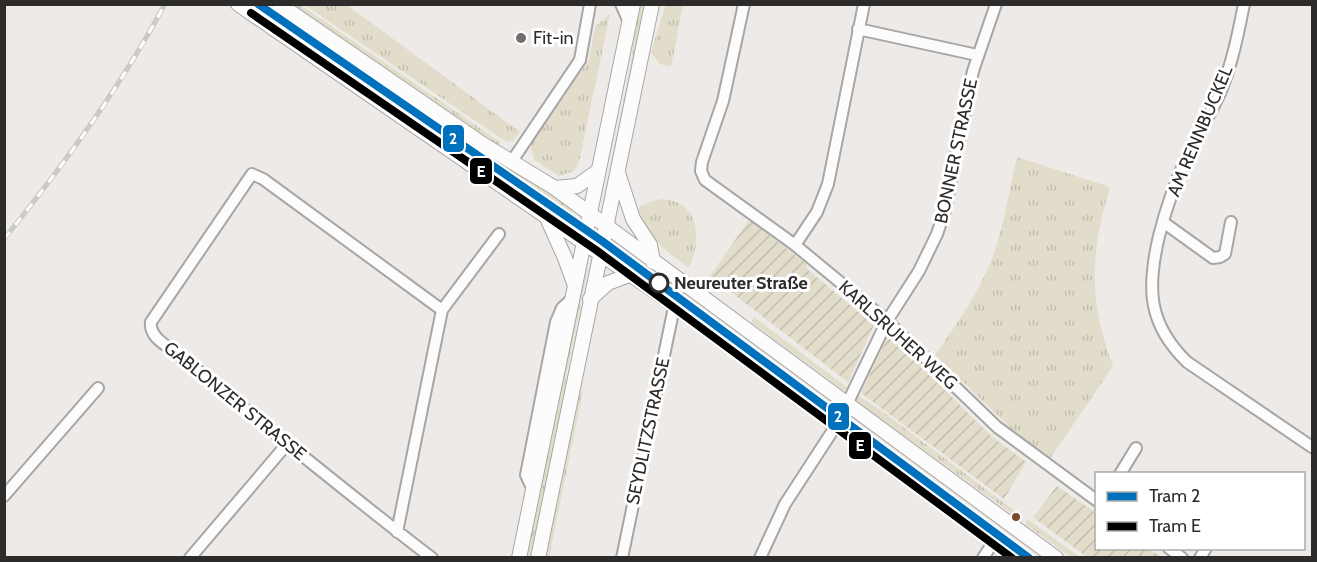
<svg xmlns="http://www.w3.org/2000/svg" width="1317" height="562" font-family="Cabin,sans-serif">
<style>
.grass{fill:url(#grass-tufts)}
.garden{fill:url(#garden-furrows)}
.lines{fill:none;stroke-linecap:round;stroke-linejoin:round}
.minor-casing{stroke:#a8a6a5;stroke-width:14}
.major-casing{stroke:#a8a6a5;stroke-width:16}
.minor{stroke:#fcfcfc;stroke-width:10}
.major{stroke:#fcfcfc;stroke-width:14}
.rail-casing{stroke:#cacac9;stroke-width:5}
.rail{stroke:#fff;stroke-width:3;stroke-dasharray:9;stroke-linecap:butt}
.tram-1-casing{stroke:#fff;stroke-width:12}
.tram-2-casing{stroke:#fff;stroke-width:12}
.tram-1{stroke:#0071bc;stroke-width:8}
.tram-2{stroke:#000;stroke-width:8}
.poi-dot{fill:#716e6d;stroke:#fff;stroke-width:2}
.stop-dot{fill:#fff;stroke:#2e2c2b;stroke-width:3}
.bus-dot{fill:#7a4b2a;stroke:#fff;stroke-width:2}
.labels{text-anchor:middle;stroke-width:6;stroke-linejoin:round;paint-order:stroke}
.poi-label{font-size:18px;fill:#2e2c2b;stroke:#fff;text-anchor:start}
.street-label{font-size:18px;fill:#2e2c2b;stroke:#fff}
.stop-label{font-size:18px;font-weight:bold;fill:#2e2c2b;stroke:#fff;text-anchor:start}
.line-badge{stroke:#fff;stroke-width:2}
.badge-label{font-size:16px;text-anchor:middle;font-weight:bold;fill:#fff}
</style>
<defs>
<pattern id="grass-tufts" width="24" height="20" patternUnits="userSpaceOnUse" patternTransform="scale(1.5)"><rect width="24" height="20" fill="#e2ddca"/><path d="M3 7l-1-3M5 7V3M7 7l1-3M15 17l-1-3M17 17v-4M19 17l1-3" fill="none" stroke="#c2beae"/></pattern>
<pattern id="garden-furrows" width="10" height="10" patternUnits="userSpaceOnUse" patternTransform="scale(1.5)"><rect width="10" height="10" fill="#e2ddca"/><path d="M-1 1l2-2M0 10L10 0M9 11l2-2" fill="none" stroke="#c2beae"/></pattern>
</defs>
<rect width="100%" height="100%" fill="#edeae8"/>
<!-- grass -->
<path class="grass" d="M 666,4 L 683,5 L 671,67 L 660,64 L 651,53 Z
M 248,5 L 253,5 L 569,222 L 569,225 Z
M 268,5 L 273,5 L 573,205 L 571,212 Z
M 294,5 L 300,5 L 324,21 L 500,142 L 498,145 Z
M 305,5 L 347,5 L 520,132 L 513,141 L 507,142 L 499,137 Z
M 639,5 L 646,5 L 606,200 L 604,199 L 632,57 L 634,28 Z
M 610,14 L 579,162 L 574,171 L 559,176 L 534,160 L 531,149 L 532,143 L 589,60 L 595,27 Z
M 1017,157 L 1110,187 C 1090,254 1088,299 1113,366 L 1050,459 L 1015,432 L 935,355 C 958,322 984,286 996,247 C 1005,218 1010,187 1017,157 Z
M 662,199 C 699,201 702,238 690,266 L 688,267 C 666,252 646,235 636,210 C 644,203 652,201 662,199 Z
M 585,267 L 588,268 L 566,377 L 564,399 L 534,557 L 526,558 Z
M 754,317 L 849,389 L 843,390 L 751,322 Z
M 583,391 L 549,557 L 546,557 L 580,393 Z
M 857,395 L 879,409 L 1019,514 L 1014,515 L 856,401 Z
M 1027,519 L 1080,557 L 1071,557 L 1025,524 Z"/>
<!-- garden -->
<path class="garden" d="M 749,220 L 807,264 L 806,268 L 874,325 L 848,382 L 710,276 Z
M 889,334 L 990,435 L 1026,462 L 1004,499 L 861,393 Z
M 1057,486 L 1096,513 L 1096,548 L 1149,549 L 1162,557 L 1087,557 L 1033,517 Z"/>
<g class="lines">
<!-- minor casing -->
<g class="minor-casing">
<path id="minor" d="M 621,4 L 629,22
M 744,4 L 723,101 L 702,162 L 701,171 L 705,180 L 795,245 L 887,321 L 997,427 L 1096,500
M 1244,4 C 1238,34 1232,65 1220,93 C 1211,114 1198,133 1188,154 C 1176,180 1166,208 1159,236 C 1147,287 1147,323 1187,362 L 1312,447
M 858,29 L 977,55
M 512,161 L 580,60 L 590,4
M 1163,222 L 1213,258 L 1220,257 L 1225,254 L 1231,222
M 795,245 L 817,212 L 828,184 L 864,4
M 442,310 L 499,234
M 847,404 L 887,321 L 919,271 L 937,234 L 945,210 L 973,71 L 996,4
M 1120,474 L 1136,448
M 533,490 L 526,475 L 556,322 L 562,308 L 572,299
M 4,496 L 98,388
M 397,532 L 442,310 L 263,179 L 252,174 L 151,322 C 149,336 164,344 175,352 C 260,421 344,491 432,558
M 1169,548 L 1182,558
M 190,558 L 287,444
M 622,558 L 673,312 L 676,306
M 760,558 L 785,504 L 837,424
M 983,558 L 994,541
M 1200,558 L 1206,548"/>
</g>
<!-- major casing -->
<g class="major-casing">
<path id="major" d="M 238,4 L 676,306 L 1017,558
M 279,4 L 484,145 L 555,188 L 1056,558
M 618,173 L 633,219 L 650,245 L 653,262
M 555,188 L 577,186 L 598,171
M 547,218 L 565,258 L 574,283
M 590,299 L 608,283 L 632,274
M 519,558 L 633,4
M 538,558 L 652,4"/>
</g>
<!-- minor -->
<use href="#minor" class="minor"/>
<!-- major -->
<use href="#major" class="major"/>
<!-- rail casing -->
<g class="rail-casing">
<path id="rail" d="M 4,239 C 64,165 120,88 165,4"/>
</g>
<!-- rail -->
<use href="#rail" class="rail"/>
<!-- tram-1 casing -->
<g class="tram-1-casing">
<path id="tram-1" d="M 258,4 L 602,241 L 1029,558"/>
</g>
<!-- tram-2 casing -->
<g class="tram-2-casing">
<path id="tram-2" d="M 251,13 L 596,250 L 1012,558"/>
</g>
<!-- tram-1 -->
<use href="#tram-1" class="tram-1"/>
<!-- tram-2 -->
<use href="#tram-2" class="tram-2"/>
</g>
<!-- markers -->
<circle class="poi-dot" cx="521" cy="38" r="6"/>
<circle class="stop-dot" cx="659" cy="283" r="9"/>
<circle class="bus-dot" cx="1016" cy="517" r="5"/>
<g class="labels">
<!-- poi labels -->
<g class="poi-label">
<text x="533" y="44">Fit-in</text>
</g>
<!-- street labels -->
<g class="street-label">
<text transform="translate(1200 131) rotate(-67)" y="6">AM RENNBUCKEL</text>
<text transform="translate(956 151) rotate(-78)" y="6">BONNER STRASSE</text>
<text transform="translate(898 335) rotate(42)" y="6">KARLSRUHER WEG</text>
<text transform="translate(235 401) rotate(39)" y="6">GABLONZER STRASSE</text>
<text transform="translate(648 431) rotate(-78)" y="6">SEYDLITZSTRASSE</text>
</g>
<!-- stop labels -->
<g class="stop-label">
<text x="674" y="289">Neureuter Straße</text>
</g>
</g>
<g class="line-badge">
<rect x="442" y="124" width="23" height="29" rx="6" fill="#0071bc"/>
<rect x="469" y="157" width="24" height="28" rx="6" fill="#000"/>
<rect x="827" y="402" width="23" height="29" rx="6" fill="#0071bc"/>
<rect x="848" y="431" width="24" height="29" rx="6" fill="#000"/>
</g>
<g class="badge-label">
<text x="453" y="144">2</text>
<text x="481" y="177">E</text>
<text x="838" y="422">2</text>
<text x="860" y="451">E</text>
</g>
<!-- border -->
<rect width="1317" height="562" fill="none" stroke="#2e2c2b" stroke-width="12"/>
<!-- legend -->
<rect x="1095" y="472" width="210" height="78" fill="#ffffff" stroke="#ababaa" stroke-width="1.5"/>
<rect x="1107" y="492" width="30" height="9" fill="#0071bc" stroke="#ababaa" stroke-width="1.5"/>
<text x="1149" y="502" font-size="18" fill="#2e2c2b">Tram 2</text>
<rect x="1107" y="522" width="30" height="9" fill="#000000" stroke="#ababaa" stroke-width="1.5"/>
<text x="1149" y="532" font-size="18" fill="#2e2c2b">Tram E</text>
</svg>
